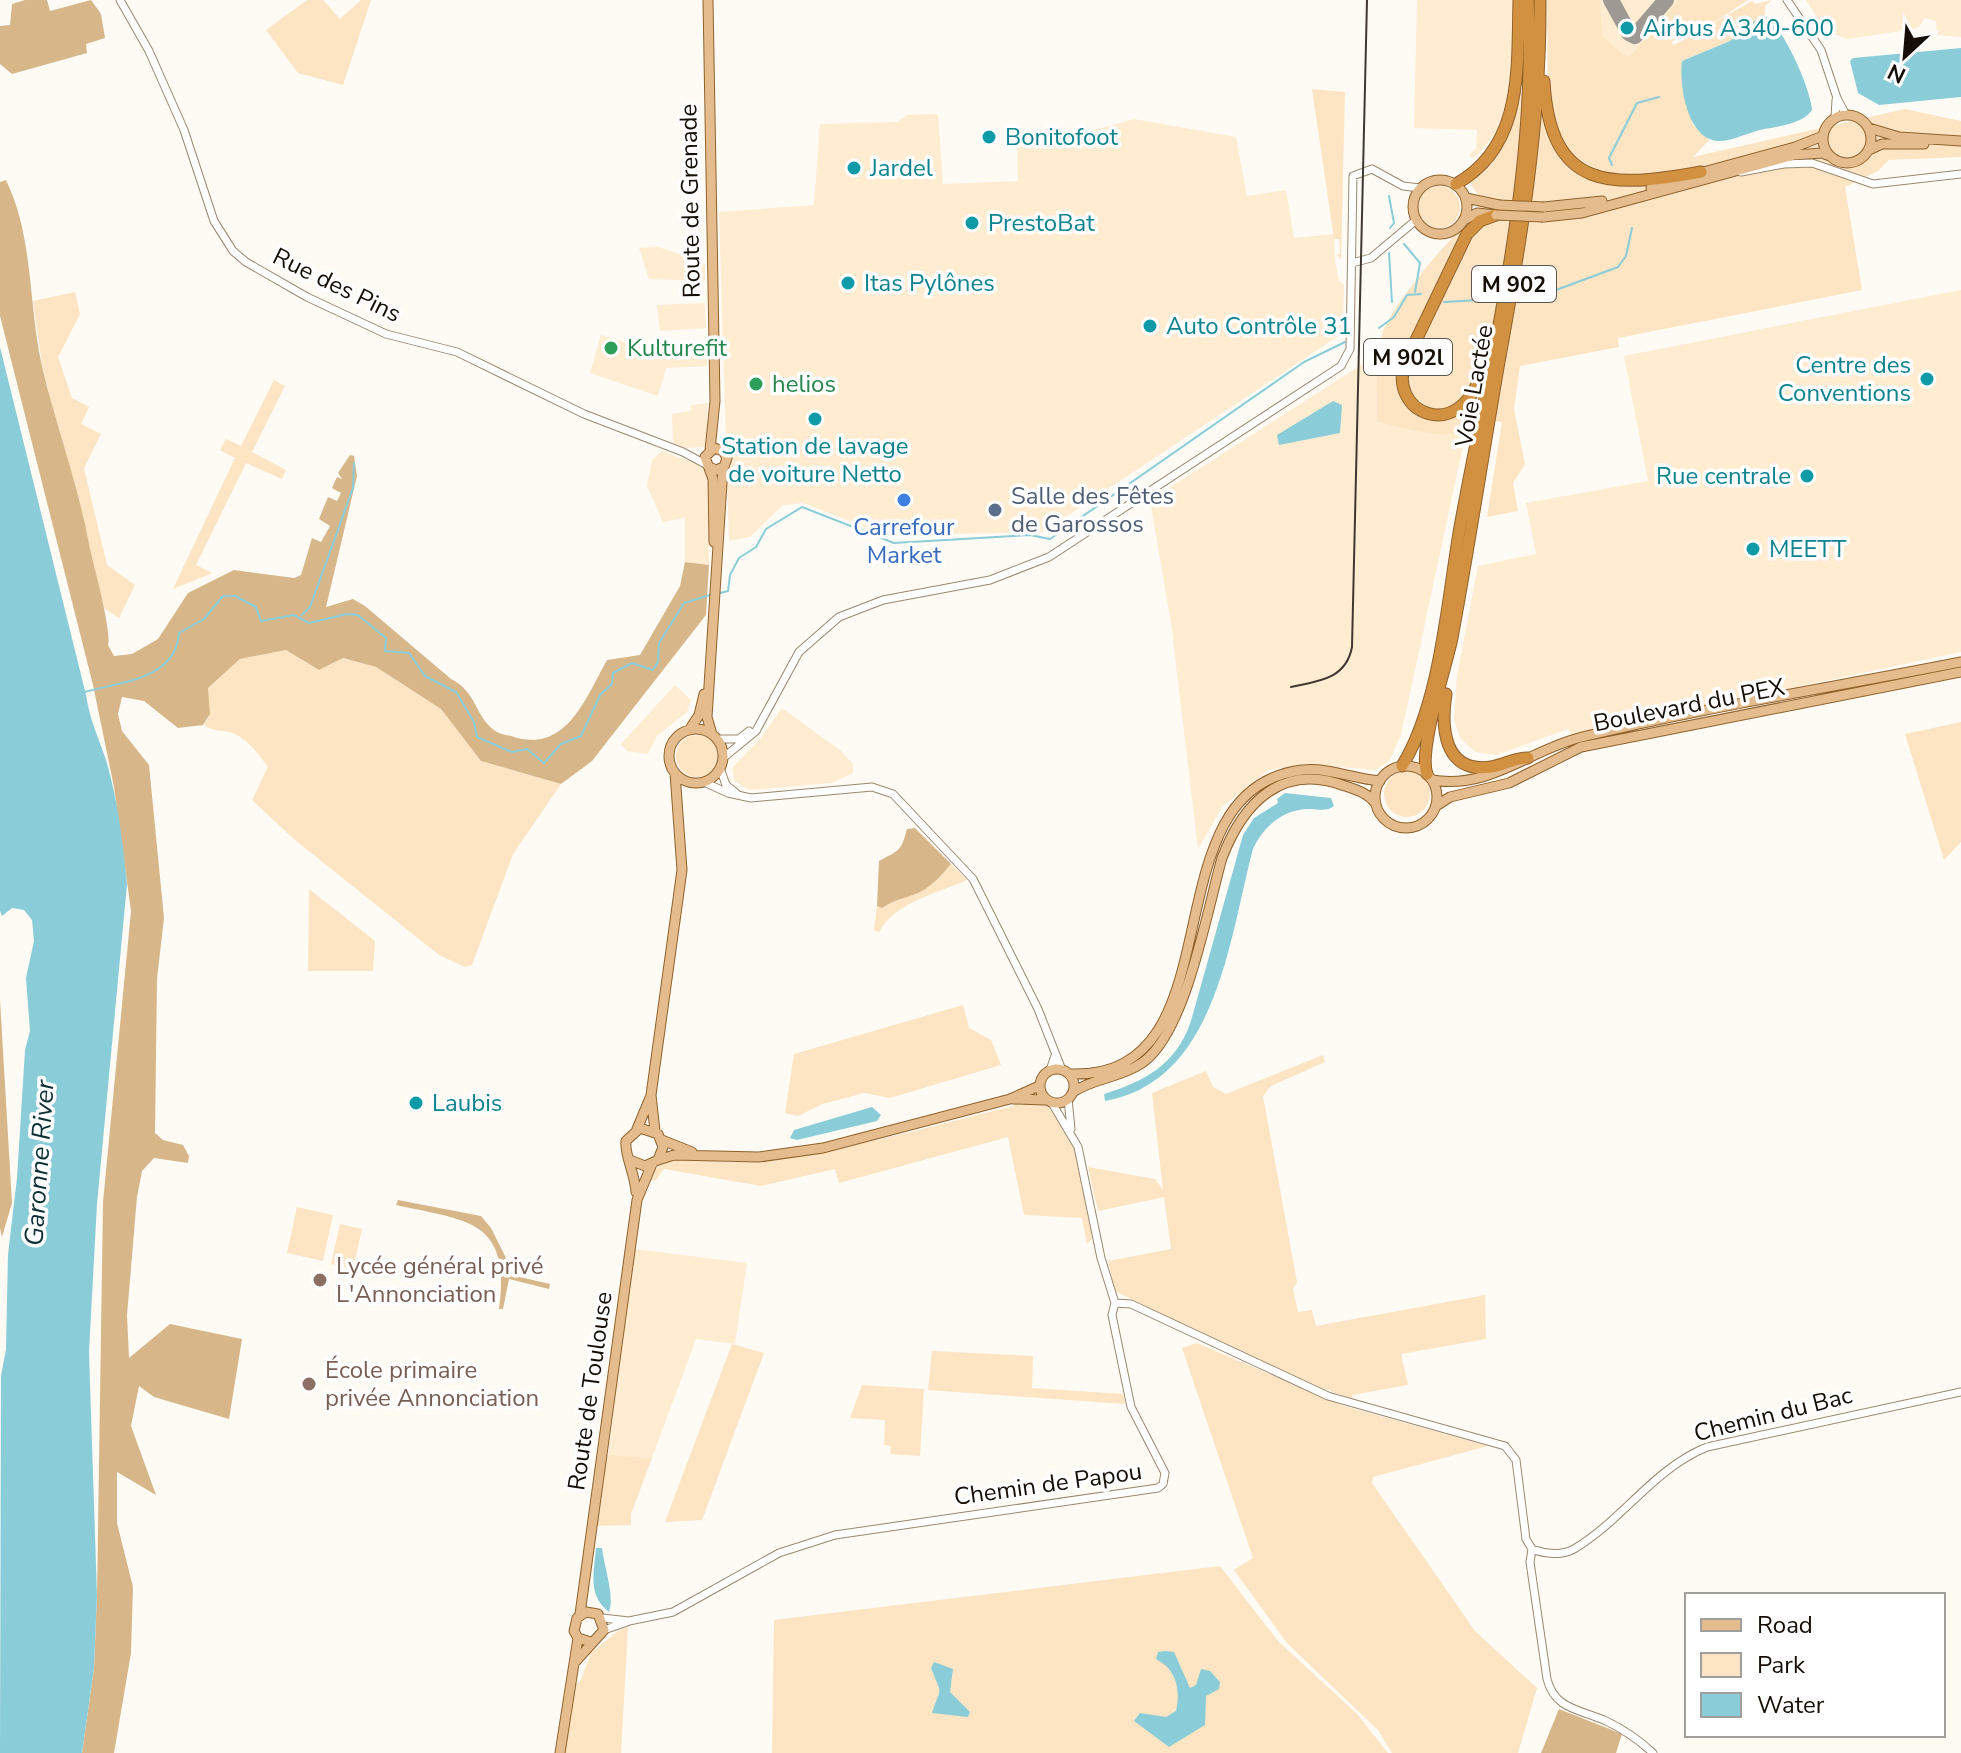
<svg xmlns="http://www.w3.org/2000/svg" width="1961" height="1753" font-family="'Nunito Sans',sans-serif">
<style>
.built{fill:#ffecd1}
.green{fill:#fde4c2}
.forest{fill:#d7b78a}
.water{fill:#8acdd9}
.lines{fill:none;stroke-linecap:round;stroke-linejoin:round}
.stream{stroke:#8acdd9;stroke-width:2}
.taxiway{stroke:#9e9a93;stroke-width:16}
.minor-casing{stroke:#9a8870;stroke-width:9}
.major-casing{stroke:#90622c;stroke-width:11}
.highway-casing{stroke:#90622c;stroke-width:13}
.minor{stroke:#fff;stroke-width:7}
.major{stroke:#e4bc8d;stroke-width:9}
.highway{stroke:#d29041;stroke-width:11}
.tram{stroke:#3f3831;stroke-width:2}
.major-bridge-casing{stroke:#90622c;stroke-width:11;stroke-linecap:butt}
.major-bridge{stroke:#e4bc8d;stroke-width:9}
.culture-dot{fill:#0f9aa8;stroke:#fff;stroke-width:3}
.leisure-dot{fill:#2e9e5b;stroke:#fff;stroke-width:3}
.shop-dot{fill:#3f7fe0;stroke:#fff;stroke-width:3}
.service-dot{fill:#5c6f8a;stroke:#fff;stroke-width:3}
.education-dot{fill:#8d6e63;stroke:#fff;stroke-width:3}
.labels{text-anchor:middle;stroke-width:7;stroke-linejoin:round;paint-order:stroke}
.shield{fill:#fff;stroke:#5b5651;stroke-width:2}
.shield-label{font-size:22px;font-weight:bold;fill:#150e06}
.culture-label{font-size:24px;fill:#0d838f;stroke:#fff;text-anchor:start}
.street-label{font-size:24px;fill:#150e06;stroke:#fff}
.leisure-label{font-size:24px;fill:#27864d;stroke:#fff;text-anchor:start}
.service-label{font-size:24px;fill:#4e5e75;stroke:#fff;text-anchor:start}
.shop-label{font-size:24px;fill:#366cbe;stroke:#fff}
.education-label{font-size:24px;fill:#785e54;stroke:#fff;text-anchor:start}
.water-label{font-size:26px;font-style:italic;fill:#0c2f34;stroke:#fff}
</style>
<rect width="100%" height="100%" fill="#fefbf5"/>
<!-- built -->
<path class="built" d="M 1417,0 L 1514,0 L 1511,95 L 1499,129 L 1474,159 L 1469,155 L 1476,148 L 1477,130 L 1414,128 Z
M 1596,0 L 1683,0 L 1631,58 L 1625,58 L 1597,36 Z
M 1806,0 L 1961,0 L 1961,37 L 1937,35 L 1936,21 L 1925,18 L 1919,27 L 1907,30 L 1847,39 L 1826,31 Z
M 938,114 L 943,184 L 1018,181 L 1017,146 L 1049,143 L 1134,119 L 1236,137 L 1247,196 L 1286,190 L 1294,238 L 1334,234 L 1335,260 L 1339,281 L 1344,285 L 1343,333 L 1043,532 L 886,535 L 803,503 L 783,505 L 750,537 L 729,541 L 719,212 L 814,205 L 820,124 L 897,122 L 907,115 Z
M 658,247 L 696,259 L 696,264 L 705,264 L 705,281 L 649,279 L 639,248 Z
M 1961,290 L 1961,652 L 1572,735 L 1568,729 L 1496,755 L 1475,752 L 1460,738 L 1454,719 L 1457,676 L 1478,566 L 1536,554 L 1526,503 L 1648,481 L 1624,356 Z
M 705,303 L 706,328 L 660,331 L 657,305 Z
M 601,335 L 663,354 L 665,344 L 707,342 L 707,366 L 666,368 L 658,396 L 590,373 Z
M 1366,362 L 1431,433 L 1466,432 L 1401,735 L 1390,760 L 1376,770 L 1304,764 L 1269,770 L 1222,807 L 1198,849 L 1171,623 L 1150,500 Z
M 708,403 L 705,447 L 687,448 L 673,444 L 672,414 L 691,411 L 691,405 Z
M 662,451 L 702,466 L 708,480 L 709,565 L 685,562 L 685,518 L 663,522 L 647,486 L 652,460 Z
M 675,685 L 691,700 L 687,712 L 657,736 L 648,754 L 627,751 L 621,744 Z
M 782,708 L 841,751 L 853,764 L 853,773 L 832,783 L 749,790 L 734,781 L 732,768 L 761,738 Z
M 634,1249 L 747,1263 L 735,1344 L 696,1339 L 652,1458 L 608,1456 Z"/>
<!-- green -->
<path class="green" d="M 307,0 L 323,0 L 340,19 L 361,0 L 371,0 L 343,85 L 298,73 L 266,30 Z
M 1547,0 L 1600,0 L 1602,36 L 1623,55 L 1630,56 L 1679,0 L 1748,0 L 1719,19 L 1671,42 L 1674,45 L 1752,1 L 1755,4 L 1772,0 L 1765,6 L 1765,15 L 1730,41 L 1682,61 L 1693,125 L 1710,139 L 1693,157 L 1905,109 L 1961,121 L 1961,157 L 1889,160 L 1878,171 L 1845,187 L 1862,290 L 1618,338 L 1619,347 L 1520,366 L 1514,409 L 1525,464 L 1513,483 L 1518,511 L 1487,517 L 1502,422 C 1488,419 1478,429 1465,432 C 1436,438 1405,428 1377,422 C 1378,394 1375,361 1382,335 C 1388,310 1457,225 1479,216 L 1480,197 L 1470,183 L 1506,136 L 1520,91 L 1542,113 L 1558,149 L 1548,99 Z
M 1312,89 L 1345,92 L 1341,260 L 1337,254 L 1340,254 L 1339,239 L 1334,239 Z
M1418 207a21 21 0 1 1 42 0a21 21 0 1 1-42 0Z
M 75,292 L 80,314 L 58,357 L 72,398 L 89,407 L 81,424 L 101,434 L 84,468 L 107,565 L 135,585 L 119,618 L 101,606 L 42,364 L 33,301 Z
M 274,380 L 285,386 L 252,452 L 286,470 L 282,479 L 246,463 L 196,565 L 212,573 L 173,589 L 235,458 L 220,450 L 226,439 L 241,446 Z
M 286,650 L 319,670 L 342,658 L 376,667 L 441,709 L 481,761 L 561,784 L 513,854 L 472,965 L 465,967 L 439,955 L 295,840 L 252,800 L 268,767 C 260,756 248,740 235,734 C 224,729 214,733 204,725 L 210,714 L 208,688 L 240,659 Z
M 1961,722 L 1961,842 L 1944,860 L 1905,734 Z
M676 756a21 21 0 1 1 42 0a21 21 0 1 1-42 0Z
M1384 794a23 23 0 1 1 46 0a23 23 0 1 1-46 0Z
M 951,864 L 967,880 C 937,893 894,903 879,932 L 874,930 L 877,906 L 882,908 C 900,896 914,898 928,887 C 937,881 944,872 951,864 Z
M 309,889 L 375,941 L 373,971 L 308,971 Z
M 963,1005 L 969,1028 L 991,1040 L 1001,1065 L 890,1098 L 864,1093 L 822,1104 L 798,1116 L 785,1113 L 794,1054 Z
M 1323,1055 L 1325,1062 L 1271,1086 L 1263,1096 L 1297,1282 L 1293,1289 L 1298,1312 L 1312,1310 L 1316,1326 L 1485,1295 L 1486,1339 L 1401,1354 L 1408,1385 L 1352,1395 L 1353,1399 L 1293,1378 L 1115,1291 L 1108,1261 L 1171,1249 L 1164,1197 L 1098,1211 L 1088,1167 L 1155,1179 L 1163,1190 L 1152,1093 L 1206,1071 L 1213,1087 L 1226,1094 Z
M 1042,1103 C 1081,1126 1086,1194 1095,1235 L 1087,1244 L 1082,1218 L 1024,1215 L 1008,1137 L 839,1183 L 835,1169 L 761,1186 L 664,1169 L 656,1180 L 647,1181 C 664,1145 711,1165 742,1162 C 836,1155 926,1127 1017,1105 Z
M 297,1207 L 333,1215 L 323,1261 L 287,1253 Z
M 340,1224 L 362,1229 L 353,1269 L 331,1264 Z
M 1197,1343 L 1344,1406 L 1488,1446 L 1373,1477 L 1372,1483 L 1475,1631 L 1537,1688 L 1518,1753 L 1392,1753 L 1378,1730 L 1287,1643 L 1234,1570 L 1253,1558 L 1182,1348 Z
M 732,1344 L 764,1353 L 702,1520 L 665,1522 Z
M 932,1351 L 1033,1356 L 1032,1388 L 1123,1394 L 1125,1404 L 928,1390 Z
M 862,1385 L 924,1389 L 920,1456 L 890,1454 L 891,1446 L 884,1445 L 885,1420 L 850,1418 Z
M 605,1455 L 652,1458 L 631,1514 L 631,1525 L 595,1526 Z
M 1220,1566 L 1278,1641 L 1357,1714 L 1388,1753 L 772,1753 L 774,1620 Z
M 628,1627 L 621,1753 L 563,1753 L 572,1688 L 581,1680 L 591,1653 L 618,1631 Z"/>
<!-- forest -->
<path class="forest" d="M 25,0 L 47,0 L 50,11 L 91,0 L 101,14 L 105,38 L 86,44 L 87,53 L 12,74 L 0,64 L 0,26 L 10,25 L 12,4 Z
M 6,180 C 34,238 28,304 42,366 C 56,426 78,484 89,544 C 93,564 112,631 108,645 L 114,656 L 132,654 L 158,639 L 188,593 L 234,570 L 294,578 L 301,575 L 312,538 L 321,542 L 330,526 L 319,519 L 328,497 L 337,501 L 341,493 L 332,488 L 337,477 L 342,479 L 338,473 L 350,455 L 354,456 L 357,476 L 326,607 L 353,599 L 365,606 L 451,679 C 477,692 475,716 494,730 C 498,734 507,735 511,736 C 566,755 585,699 607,660 L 640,655 L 680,586 L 685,562 L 709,565 L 706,615 L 592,761 L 561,784 L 481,761 L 441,709 L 376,667 L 343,658 L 319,670 L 286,650 L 240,659 L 208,688 L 210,714 L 203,725 L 178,728 L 144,701 L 122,697 L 118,714 L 122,731 L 149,765 L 164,918 L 157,979 L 155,1133 L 163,1140 L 183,1145 L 189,1156 L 188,1163 L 154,1158 L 142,1171 L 137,1197 L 127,1315 L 129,1358 L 170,1324 L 242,1339 L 229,1419 L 154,1397 L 139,1386 L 131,1426 L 156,1495 L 117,1472 L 117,1523 L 133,1587 L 131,1653 L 114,1753 L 82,1753 L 94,1668 L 97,1595 L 103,1202 L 131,911 L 114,787 L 93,685 L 0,316 L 0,182 Z
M 915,828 L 951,864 C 944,872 937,881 928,887 C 914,898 900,896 882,908 L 877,906 L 879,861 C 900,850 901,851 907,829 Z
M 0,1000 L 12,1203 L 2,1237 L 0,1228 Z
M 398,1200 L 481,1216 L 491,1228 L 515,1276 L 550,1284 L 549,1289 L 509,1279 L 503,1309 L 499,1309 C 511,1219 468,1221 396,1205 Z
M 1559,1709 L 1622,1734 L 1616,1753 L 1541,1753 Z"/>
<!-- water -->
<path class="water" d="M 1762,15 C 1781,20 1811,89 1812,110 C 1802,125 1777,126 1760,130 C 1747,133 1731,142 1717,141 C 1687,138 1679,85 1682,61 L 1730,41 Z
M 1961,48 L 1961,97 L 1879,105 L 1858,93 L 1850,61 L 1853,58 Z
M 0,347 L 86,695 C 90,721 98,736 106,760 C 118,800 123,844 127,884 L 97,1204 L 89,1352 L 97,1595 L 94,1668 L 82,1753 L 0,1753 L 1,1376 L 6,1349 L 8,1254 L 17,1178 L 25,1050 L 30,1031 L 26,978 L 34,941 L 32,920 L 24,910 L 12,908 L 2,916 L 0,911 Z
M 1333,401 L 1342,405 L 1340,433 L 1279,445 L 1277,435 Z
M 1285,793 L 1331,798 L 1334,806 C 1327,812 1319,809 1309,809 C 1283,809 1263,827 1253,849 C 1229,939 1217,1081 1105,1101 L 1104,1094 C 1145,1081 1176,1065 1191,1021 L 1243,835 L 1254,818 L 1278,803 L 1277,799 Z
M 872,1107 L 881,1115 L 877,1121 L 797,1140 L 790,1138 L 794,1130 Z
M 596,1548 L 602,1548 C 604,1566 615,1597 609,1612 C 587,1595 594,1573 596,1548 Z
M 1165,1651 L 1174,1652 L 1190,1688 L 1196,1685 L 1201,1669 L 1210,1671 L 1220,1682 L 1219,1689 L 1206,1696 L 1205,1725 L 1169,1747 L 1134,1721 L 1140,1713 L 1166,1717 L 1176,1711 C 1181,1689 1176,1669 1156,1659 L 1158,1652 Z
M 934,1662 L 953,1669 L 950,1692 L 970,1712 L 968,1717 L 932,1713 C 942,1683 942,1697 931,1668 Z"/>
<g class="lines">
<!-- stream -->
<path class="stream" d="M 1612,165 L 1609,158 L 1637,103 L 1659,97
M 1389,196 L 1394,223 L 1390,228
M 1404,244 L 1420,263 L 1415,292
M 1389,253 L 1392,302
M 1548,293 L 1618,267 L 1626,256 L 1632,228
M 1444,302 L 1478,300
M 1379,328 L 1394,317 L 1407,295 L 1421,294
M 720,593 L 728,591 L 730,575 L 739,558 L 756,547 L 766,529 L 802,507 L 894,543 L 1030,535 L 1050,539 L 1304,362 L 1345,342
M 302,615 L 310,607 L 353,488 L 354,463
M 85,692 C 119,682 176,680 179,633 L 204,619 L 223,596 L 235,596 L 256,607 L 261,621 L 294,615 L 309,623 L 347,614 L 358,615 L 386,638 L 385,651 L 409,653 L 425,676 L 456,692 L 474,722 L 477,737 L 512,752 L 527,749 L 544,763 L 561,744 L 581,736 L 600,695 L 612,684 L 613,673 L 632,663 L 653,670 L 658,662 L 659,643 L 684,603 L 710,595"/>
<!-- taxiway -->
<path class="taxiway" d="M 1611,0 L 1629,33 L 1635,36 L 1666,0"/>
<!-- minor casing -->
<g class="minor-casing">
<path id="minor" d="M 120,0 L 149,51 L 184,130 L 214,221 L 233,251 L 246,262 L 307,297 L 386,334 L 457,352 L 584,414 L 683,452 L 707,465
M 1787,0 L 1821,50 L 1837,98 L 1846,115
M 1835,118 L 1836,100
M 1741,172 L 1784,164 L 1812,163 L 1873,184 L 1961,174
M 1352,263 L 1371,258 L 1415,221
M 718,739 L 739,739 L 749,731
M 723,758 L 756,731 L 799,652 L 839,617 L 883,600 L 990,580 L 1049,557 L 1341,366 L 1350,349 L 1353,176 L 1372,169 L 1403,186 L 1420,188
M 720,768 L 726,785 L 736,793
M 704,782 L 728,793 L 751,798 L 872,787 L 893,794 L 973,879 L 1038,1009 L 1062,1070
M 1050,1070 L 1055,1056
M 1068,1099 L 1071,1129
M 1052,1103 L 1078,1147 L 1101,1258 L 1115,1303
M 1115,1303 L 1131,1304 L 1328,1396 L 1505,1446 L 1516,1460 L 1526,1539 L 1532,1549 L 1530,1562 L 1547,1679 C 1555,1710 1580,1709 1606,1721 C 1623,1729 1639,1740 1653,1753
M 1532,1549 C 1545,1554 1562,1556 1574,1549 C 1623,1520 1653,1469 1707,1447 L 1961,1392
M 602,1618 L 629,1621 L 673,1612 L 779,1553 L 835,1535 L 1158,1488 L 1163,1484 L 1165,1473 L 1131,1407 L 1112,1315 L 1115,1303
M 604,1630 L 627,1622"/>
</g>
<!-- major casing -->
<g class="major-casing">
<path id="major" d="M 708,0 L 715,401 L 710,450
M1823 139a24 24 0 1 1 48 0a24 24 0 1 1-48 0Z
M 1869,128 L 1899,137 L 1961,141
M 1869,150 L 1882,144 L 1924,144
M 1696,174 L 1795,147 L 1823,136
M1413 207a27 27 0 1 1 54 0a27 27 0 1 1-54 0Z
M 1651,188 L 1682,179
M 1466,198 L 1499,205
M 1544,207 L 1602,201
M 1543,217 L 1582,213 L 1794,155 L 1822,153 L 1830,156
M 1464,220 L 1477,213 L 1496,215
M 709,467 L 716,470 L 724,467 L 727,458 L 723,451 L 714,448 L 705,457 L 713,479 L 714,542
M 690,729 L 699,715 L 704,694
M669 756a27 27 0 1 1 54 0a27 27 0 1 1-54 0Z
M 712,734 L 707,717 L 723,468
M1375 797a31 31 0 1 1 62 0a31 31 0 1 1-62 0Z
M 1432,780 C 1489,790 1529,750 1582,737 C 1707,707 1835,687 1961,662
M 1436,806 L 1450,797 L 1509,783 L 1581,747 L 1961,672
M1040 1086a17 17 0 1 1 34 0a17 17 0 1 1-34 0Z
M 1069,1074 C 1244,1081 1143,789 1302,770 C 1328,767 1354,779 1380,781
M 1073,1092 C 1094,1078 1120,1078 1142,1063 C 1186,1033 1207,910 1222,858 C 1243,803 1282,762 1345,786 C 1357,790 1368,793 1376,804
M 1013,1099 L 1045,1100
M 637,1129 L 650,1098
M 655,1131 L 651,1095 L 682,870 L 675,773
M 662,1140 L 692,1152
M 630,1160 L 645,1166 L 658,1160 L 663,1147 L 658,1134 L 640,1128 L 626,1141 C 624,1155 635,1173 636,1192
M 658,1160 L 674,1155 L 759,1157 L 823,1148 L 1010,1099 L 1039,1086
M 580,1614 L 637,1200 L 652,1164
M 576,1661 L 604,1630 L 598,1614 L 586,1612 L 577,1618 L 574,1631 L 578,1638 L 591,1642
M 560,1753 L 578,1638"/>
</g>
<!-- highway casing -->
<g class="highway-casing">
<path id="highway" d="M 1544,81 C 1550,192 1612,188 1701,172
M 1456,184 C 1524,146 1517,68 1519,0
M 1482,370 C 1461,447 1385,412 1406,361 L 1467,234 L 1480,221 L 1496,215
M 1446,694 C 1441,726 1443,774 1491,767 C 1504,765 1514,758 1528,758
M 1402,766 C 1441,702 1447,601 1460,527 C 1491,357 1538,174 1528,0
M 1427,774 C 1418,750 1446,668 1452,638 C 1469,546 1483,454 1499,362 C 1521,241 1541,123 1540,0"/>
</g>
<!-- minor -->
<use href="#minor" class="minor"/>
<!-- major -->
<use href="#major" class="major"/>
<!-- highway -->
<use href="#highway" class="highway"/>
<!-- tram -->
<path class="tram" d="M 1291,687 C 1319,681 1346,679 1352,647 L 1367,0"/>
<!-- major-bridge casing -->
<g class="major-bridge-casing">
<path id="major-bridge" d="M 1499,205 L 1544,207
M 1496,215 L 1543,217"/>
</g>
<!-- major-bridge -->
<use href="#major-bridge" class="major-bridge"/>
</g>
<!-- markers -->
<g class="culture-dot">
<circle cx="1627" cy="28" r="8"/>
<circle cx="989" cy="137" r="8"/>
<circle cx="854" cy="168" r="8"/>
<circle cx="972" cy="223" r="8"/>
<circle cx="848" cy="283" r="8"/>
<circle cx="1150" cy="326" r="8"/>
<circle cx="1927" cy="379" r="8"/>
<circle cx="815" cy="419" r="8"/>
<circle cx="1807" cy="476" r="8"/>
<circle cx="1753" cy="549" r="8"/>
<circle cx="416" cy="1103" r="8"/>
</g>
<g class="leisure-dot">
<circle cx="611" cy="348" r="8"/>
<circle cx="756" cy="384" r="8"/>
</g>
<circle class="shop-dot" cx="904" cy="500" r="8"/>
<circle class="service-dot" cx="995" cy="510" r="8"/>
<g class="education-dot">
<circle cx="320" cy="1280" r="8"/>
<circle cx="309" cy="1384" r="8"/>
</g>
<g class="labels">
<!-- shield labels -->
<g class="shield">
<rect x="1472" y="266" width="84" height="36" rx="6"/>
<rect x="1364" y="339" width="88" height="36" rx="6"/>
</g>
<g class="shield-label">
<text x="1514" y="292">M 902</text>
<text x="1408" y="365">M 902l</text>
</g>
<!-- culture labels -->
<g class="culture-label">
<text x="1643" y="36">Airbus A340-600</text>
<text x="1005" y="145">Bonitofoot</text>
<text x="870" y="176">Jardel</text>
<text x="988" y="231">PrestoBat</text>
<text x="864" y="291">Itas Pylônes</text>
<text x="1166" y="334">Auto Contrôle 31</text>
<text x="1911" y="373" text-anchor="end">Centre des<tspan x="1911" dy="28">Conventions</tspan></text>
<text x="815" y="454" text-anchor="middle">Station de lavage<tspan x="815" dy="28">de voiture Netto</tspan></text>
<text x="1791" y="484" text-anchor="end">Rue centrale</text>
<text x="1769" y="557">MEETT</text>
<text x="432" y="1111">Laubis</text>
</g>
<!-- street labels -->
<g class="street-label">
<text transform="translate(690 201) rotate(-91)" y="8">Route de Grenade</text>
<text transform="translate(337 285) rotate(26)" y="8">Rue des Pins</text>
<text transform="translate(1474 386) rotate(-80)" y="8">Voie Lactée</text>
<text transform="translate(1689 705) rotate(-11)" y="8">Boulevard du PEX</text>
<text transform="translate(590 1391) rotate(-82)" y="8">Route de Toulouse</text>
<text transform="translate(1773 1414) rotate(-14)" y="8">Chemin du Bac</text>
<text transform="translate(1048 1484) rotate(-8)" y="8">Chemin de Papou</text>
</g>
<!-- leisure labels -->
<g class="leisure-label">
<text x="627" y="356">Kulturefit</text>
<text x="772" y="392">helios</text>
</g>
<!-- service labels -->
<g class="service-label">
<text x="1011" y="504">Salle des Fêtes<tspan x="1011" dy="28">de Garossos</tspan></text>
</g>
<!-- shop labels -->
<g class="shop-label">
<text x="904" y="535">Carrefour<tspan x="904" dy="28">Market</tspan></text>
</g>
<!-- education labels -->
<g class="education-label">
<text x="336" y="1274">Lycée général privé<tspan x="336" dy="28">L'Annonciation</tspan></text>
<text x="325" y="1378">École primaire<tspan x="325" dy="28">privée Annonciation</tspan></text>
</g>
<!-- water labels -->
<g class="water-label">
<text transform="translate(39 1163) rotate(-86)" y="9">Garonne River</text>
</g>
</g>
<!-- legend -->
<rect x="1685" y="1593" width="260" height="144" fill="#ffffff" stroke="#a19f9b" stroke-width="2"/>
<rect x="1701" y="1619" width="40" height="12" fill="#e4bc8d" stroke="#a19f9b" stroke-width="2"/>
<text x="1757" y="1633" font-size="24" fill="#150e06">Road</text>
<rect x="1701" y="1653" width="40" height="24" fill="#fde4c2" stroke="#a19f9b" stroke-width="2"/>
<text x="1757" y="1673" font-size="24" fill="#150e06">Park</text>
<rect x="1701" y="1693" width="40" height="24" fill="#8acdd9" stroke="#a19f9b" stroke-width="2"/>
<text x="1757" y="1713" font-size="24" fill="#150e06">Water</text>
<!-- north arrow -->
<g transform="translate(1905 56) rotate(206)" stroke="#ffffff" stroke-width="6" paint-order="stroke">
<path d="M0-6L14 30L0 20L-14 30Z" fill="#150e06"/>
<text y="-12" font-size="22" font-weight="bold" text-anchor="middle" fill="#150e06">N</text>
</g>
</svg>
